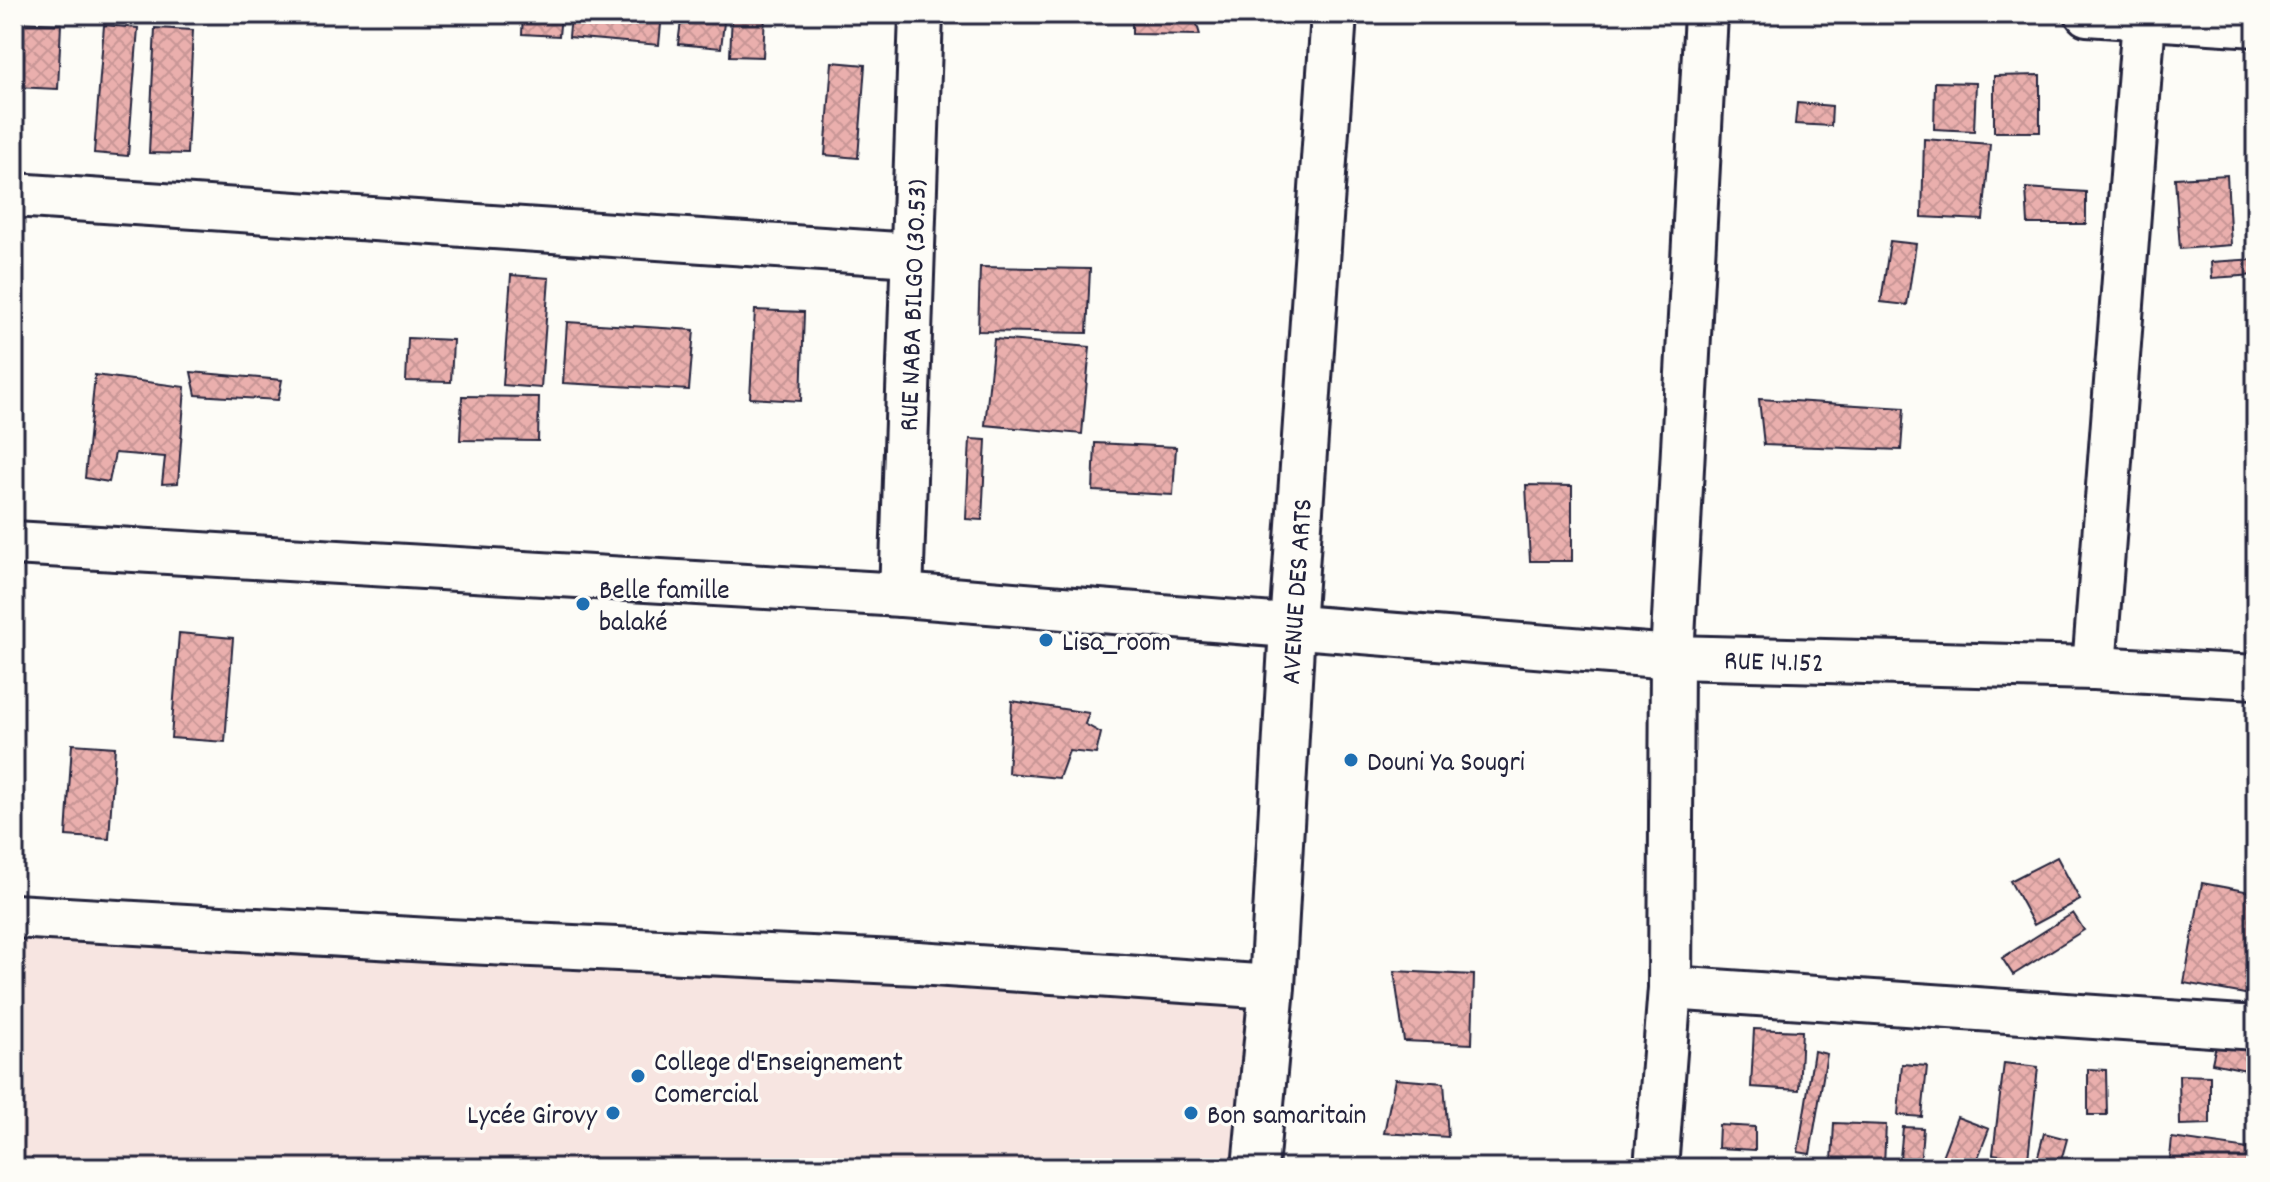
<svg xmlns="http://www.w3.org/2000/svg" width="2270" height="1182" font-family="Dekko,sans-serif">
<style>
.built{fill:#f7e5e1}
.building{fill:url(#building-cross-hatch);stroke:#22223b;stroke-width:2}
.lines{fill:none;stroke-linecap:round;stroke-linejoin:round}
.minor-casing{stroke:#22223b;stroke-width:48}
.tertiary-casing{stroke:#22223b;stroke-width:50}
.minor{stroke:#fdfcf7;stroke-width:42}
.tertiary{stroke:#fdfcf7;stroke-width:44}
.poi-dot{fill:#1f6fb2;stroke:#fdfcf7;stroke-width:3}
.labels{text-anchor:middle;stroke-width:7;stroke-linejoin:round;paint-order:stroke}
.street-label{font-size:28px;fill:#22223b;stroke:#fdfcf7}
.poi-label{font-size:28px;fill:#22223b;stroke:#fdfcf7;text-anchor:start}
</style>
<defs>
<pattern id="building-cross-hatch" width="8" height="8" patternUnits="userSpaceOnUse" patternTransform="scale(2)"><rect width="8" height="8" fill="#eaafad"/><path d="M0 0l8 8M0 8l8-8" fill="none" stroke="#c89696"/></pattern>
</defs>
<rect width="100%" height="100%" fill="#fdfcf7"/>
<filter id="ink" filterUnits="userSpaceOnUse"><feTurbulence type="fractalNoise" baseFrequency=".0125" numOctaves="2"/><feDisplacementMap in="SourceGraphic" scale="16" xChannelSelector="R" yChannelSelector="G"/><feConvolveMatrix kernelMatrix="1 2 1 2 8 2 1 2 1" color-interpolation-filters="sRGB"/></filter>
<g filter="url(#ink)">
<!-- built -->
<path class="built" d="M 14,925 L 1272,984 L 1253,1168 L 14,1168 Z"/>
<!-- building -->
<path class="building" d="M 523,14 L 561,14 L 559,36 L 522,34 Z
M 571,14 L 662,14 L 659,45 L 569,37 Z
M 682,14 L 725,14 L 721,48 L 678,44 Z
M 732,14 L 765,14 L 763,57 L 730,56 Z
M 1132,14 L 1194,14 L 1200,35 L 1132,34 Z
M 14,22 L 61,24 L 58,89 L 14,87 Z
M 104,25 L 138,28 L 128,156 L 94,153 Z
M 155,28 L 193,30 L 187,154 L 149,153 Z
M 832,62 L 865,65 L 858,158 L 825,155 Z
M 2040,75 L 2040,132 L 1994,132 L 1994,76 Z
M 1935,82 L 1976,83 L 1974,131 L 1934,129 Z
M 1797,103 L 1832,106 L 1831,126 L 1795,124 Z
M 1924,139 L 1990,144 L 1983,220 L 1922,217 Z
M 2227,175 L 2231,245 L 2180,249 L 2175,178 Z
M 2026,188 L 2086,192 L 2086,224 L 2028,224 Z
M 1890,241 L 1916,244 L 1907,305 L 1881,302 Z
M 2256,259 L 2256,275 L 2212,278 L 2211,262 Z
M 980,267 L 1090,269 L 1087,333 L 978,331 Z
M 511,275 L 549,278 L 541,388 L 503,385 Z
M 755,310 L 804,312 L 801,401 L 750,398 Z
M 567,322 L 694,330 L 689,390 L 563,383 Z
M 408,338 L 453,340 L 451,382 L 406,381 Z
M 994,339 L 1090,347 L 1082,434 L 985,425 Z
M 191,372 L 282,380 L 278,400 L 196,395 Z
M 95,375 L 185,387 L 178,483 L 162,484 L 165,457 L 115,453 L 109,482 L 85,478 Z
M 462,396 L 539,397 L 538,441 L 460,440 Z
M 1759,399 L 1904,408 L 1901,450 L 1764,445 Z
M 970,439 L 986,440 L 982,520 L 966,519 Z
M 1095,443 L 1176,447 L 1173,495 L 1093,491 Z
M 1526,485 L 1572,486 L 1572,561 L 1530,561 Z
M 179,633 L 233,638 L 225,742 L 171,738 Z
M 1012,701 L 1089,713 L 1085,724 L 1101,733 L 1096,754 L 1069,751 L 1059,778 L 1008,773 Z
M 72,744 L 115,747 L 109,839 L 66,836 Z
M 2057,857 L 2080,900 L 2034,925 L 2010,881 Z
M 2202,883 L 2256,893 L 2256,996 L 2184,983 Z
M 2073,913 L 2084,930 L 2013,975 L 2002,958 Z
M 1394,971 L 1474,975 L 1472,1044 L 1404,1041 Z
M 1754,1029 L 1802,1031 L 1799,1090 L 1751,1087 Z
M 2216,1045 L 2256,1052 L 2256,1072 L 2212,1063 Z
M 1814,1051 L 1827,1054 L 1810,1154 L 1798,1152 Z
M 2004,1063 L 2038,1067 L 2028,1159 L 1993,1154 Z
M 1902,1064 L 1927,1066 L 1922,1117 L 1898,1115 Z
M 2088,1069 L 2106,1070 L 2107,1115 L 2088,1115 Z
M 2179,1075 L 2210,1076 L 2210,1124 L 2180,1125 Z
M 1395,1079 L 1444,1083 L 1448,1137 L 1384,1133 Z
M 1957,1117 L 1989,1129 L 1974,1168 L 1940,1168 L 1938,1167 Z
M 1834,1123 L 1886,1125 L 1884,1164 L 1832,1162 Z
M 1719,1125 L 1755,1127 L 1755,1150 L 1718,1148 Z
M 1903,1127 L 1923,1128 L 1920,1168 L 1899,1168 Z
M 2044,1133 L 2067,1139 L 2059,1168 L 2035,1168 Z
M 2172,1138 L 2256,1150 L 2256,1168 L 2169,1168 Z
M 1710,1159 L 1785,1168 L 1711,1168 Z"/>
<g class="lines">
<!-- minor casing -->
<g class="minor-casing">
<g id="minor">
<path d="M 2087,14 L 2256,25"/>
<path d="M 14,195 L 912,255"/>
<path id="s1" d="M 14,543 L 901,595 L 1672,657 L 2094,668 L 2256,677"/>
<path id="s2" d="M 901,595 L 921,14"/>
<path d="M 2094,668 L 2144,19"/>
<path d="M 14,916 L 447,941 L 918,963 L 1272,987"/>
<path d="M 1670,988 L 2256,1028"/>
<path d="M 1656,1168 L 1670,988 L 1672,657 L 1706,14"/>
</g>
</g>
<!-- tertiary casing -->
<g class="tertiary-casing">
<g id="tertiary">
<path id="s3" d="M 1255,1168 L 1272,987 L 1292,627 L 1334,14"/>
</g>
</g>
<!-- minor -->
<use href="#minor" class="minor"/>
<!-- tertiary -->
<use href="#tertiary" class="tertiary"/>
</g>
</g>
<!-- markers -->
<g class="poi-dot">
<circle cx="583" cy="604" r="8"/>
<circle cx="1046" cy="640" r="8"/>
<circle cx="1351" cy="760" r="8"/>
<circle cx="638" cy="1076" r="8"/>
<circle cx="613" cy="1113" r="8"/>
<circle cx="1191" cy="1113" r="8"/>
</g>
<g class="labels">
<!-- street labels -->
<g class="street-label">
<text dy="10" stroke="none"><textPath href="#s2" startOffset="290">RUE NABA BILGO (30.53)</textPath></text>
<text dy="10" stroke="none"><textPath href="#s3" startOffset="578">AVENUE DES ARTS</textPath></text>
<text dy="10" stroke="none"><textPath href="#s1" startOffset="1764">RUE 14.152</textPath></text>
</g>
<!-- poi labels -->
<g class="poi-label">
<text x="599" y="598">Belle famille<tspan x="599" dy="32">balaké</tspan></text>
<text x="1062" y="650">Lisa_room</text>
<text x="1367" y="770">Douni Ya Sougri</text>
<text x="654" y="1070">College d'Enseignement<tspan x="654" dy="32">Comercial</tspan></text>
<text x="597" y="1123" text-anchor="end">Lycée Girovy</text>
<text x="1207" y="1123">Bon samaritain</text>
</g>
</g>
<!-- margin -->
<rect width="2270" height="1182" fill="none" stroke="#fdfcf7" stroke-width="48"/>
<rect x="24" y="24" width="2222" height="1134" fill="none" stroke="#22223b" stroke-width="3" filter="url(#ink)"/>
</svg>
